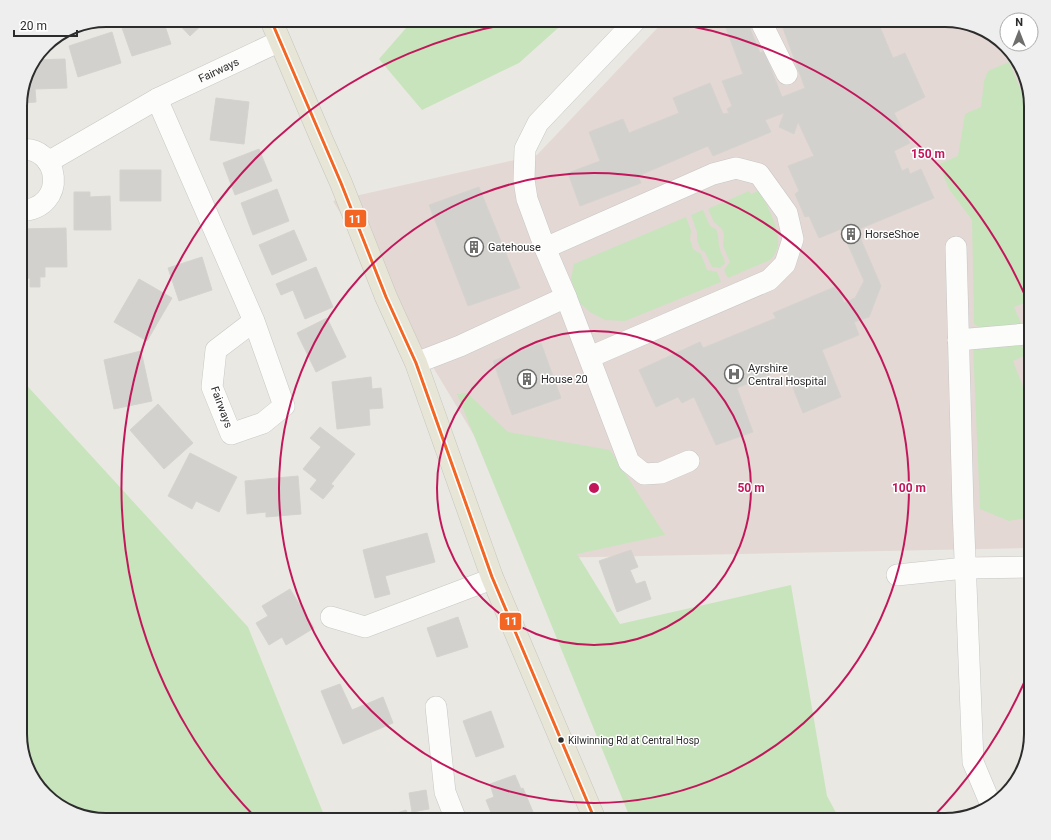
<svg xmlns="http://www.w3.org/2000/svg" width="1051" height="840" font-family="Roboto,sans-serif">
<style>
.medical{fill:#e3d8d4}
.green{fill:#c8e4bd}
.building{fill:#d3d1cd;stroke:#d5d3ce}
.lines{fill:none;stroke-linecap:round;stroke-linejoin:round}
.minor-casing{stroke:#c7c7c7;stroke-width:22}
.major-casing{stroke:#c6c5c2;stroke-width:23}
.minor{stroke:#fcfcfb;stroke-width:21}
.major{stroke:#e7e5d5;stroke-width:22}
.bus-1-casing{stroke:#fff;stroke-width:6}
.bus-1{stroke:#f26522;stroke-width:3}
.ring{fill:none;stroke:#c2185b;stroke-width:2}
.bus-dot{fill:#2c2c2c;stroke:#fff;stroke-width:1.5}
.labels{text-anchor:middle;stroke-width:3;stroke-linejoin:round;paint-order:stroke}
.bus-label{font-size:10px;fill:#2c2c2c;stroke:#fff;text-anchor:start}
.street-label{font-size:11px;fill:#2c2c2c;stroke:#fff}
.poi-label{font-size:11px;fill:#2c2c2c;stroke:#fff;text-anchor:start}
.rim{fill:none;stroke:#2c2c2c;stroke-width:2}
.centre{fill:#c2185b;stroke:#fff;stroke-width:2}
.ring-label{font-size:12px;text-anchor:middle;font-weight:bold;fill:#c2185b;stroke:#fff;stroke-width:3;stroke-linejoin:round;paint-order:stroke}
.line-badge{stroke:#fff;stroke-width:1.5}
.badge-label{font-size:11px;text-anchor:middle;font-weight:bold;fill:#fff}
</style>
<rect width="100%" height="100%" fill="#eae8e2"/>
<!-- medical -->
<path class="medical" d="M 665,20 L 946,20 L 978,26 L 1002,41 L 1022,68 L 1031,106 L 1031,548 L 548,558 L 333,201 L 537,155 Z"/>
<!-- green -->
<path class="green" d="M 413,20 L 567,20 L 519,63 L 422,110 L 379,59 Z
M 1009,62 L 1031,115 L 1031,300 L 1014,307 L 1021,323 L 1016,327 L 981,328 L 974,324 L 972,220 L 949,189 L 939,164 L 958,156 L 965,114 L 981,107 L 984,81 L 988,71 Z
M 760,190 C 768,210 790,242 770,260 L 728,278 L 724,270 L 730,262 L 723,246 L 724,235 L 722,229 L 714,222 L 708,209 L 749,191 L 751,194 Z
M 703,210 L 710,226 L 716,229 C 719,236 718,239 719,246 C 720,252 724,257 725,263 L 720,268 L 712,267 L 705,252 L 701,250 L 697,240 L 697,232 L 691,215 Z
M 686,217 L 691,231 L 690,239 L 693,249 L 701,254 L 707,270 L 717,272 L 721,282 L 625,321 L 605,320 L 590,312 L 579,302 L 571,279 L 574,264 Z
M 1021,344 L 1026,355 L 1013,361 L 1031,407 L 1031,517 L 1009,521 L 980,509 L 973,346 Z
M 20,378 L 248,627 L 326,820 L 105,820 L 73,814 L 49,799 L 29,772 L 20,740 Z
M 467,393 L 508,432 L 610,450 L 665,535 L 577,554 L 620,624 L 791,585 L 827,796 L 840,820 L 631,820 L 457,394 Z"/>
<!-- building -->
<path class="building" d="M 137,20 L 163,20 L 171,44 L 132,56 L 121,25 Z
M 175,20 L 207,20 L 190,36 Z
M 780,20 L 877,20 L 893,58 L 905,53 L 925,97 L 894,113 L 910,143 L 894,151 L 902,171 L 908,168 L 910,174 L 921,169 L 934,198 L 857,230 L 881,286 L 869,317 L 854,322 L 859,335 L 822,350 L 841,397 L 803,413 L 785,368 L 737,388 L 753,432 L 716,445 L 694,397 L 682,403 L 678,397 L 656,407 L 639,370 L 700,342 L 703,348 L 776,318 L 773,313 L 837,286 L 844,303 L 855,298 L 864,281 L 841,229 L 819,238 L 809,216 L 805,217 L 795,194 L 799,191 L 788,166 L 814,156 L 798,122 L 794,134 L 779,127 L 784,113 L 765,120 L 771,132 L 713,156 L 708,146 L 638,176 L 641,183 L 580,206 L 568,173 L 600,161 L 589,132 L 623,119 L 629,133 L 679,113 L 673,98 L 710,83 L 723,114 L 729,113 L 727,109 L 732,106 L 722,81 L 743,74 L 726,28 L 747,21 L 760,53 L 764,51 L 782,97 L 805,88 Z
M 926,20 L 943,20 L 928,26 Z
M 112,32 L 121,63 L 78,77 L 69,46 Z
M 65,59 L 67,88 L 35,89 L 36,102 L 23,103 L 22,93 L 29,68 L 35,60 Z
M 216,98 L 249,102 L 244,144 L 210,140 Z
M 259,149 L 272,181 L 235,195 L 223,163 Z
M 120,170 L 161,170 L 161,201 L 120,201 Z
M 479,187 L 520,288 L 468,306 L 429,205 Z
M 277,189 L 289,221 L 253,235 L 241,203 Z
M 74,192 L 90,192 L 90,197 L 110,196 L 111,230 L 74,230 Z
M 66,228 L 67,267 L 45,267 L 45,277 L 40,277 L 40,287 L 30,287 L 30,278 L 20,279 L 20,229 Z
M 294,230 L 307,260 L 272,275 L 259,245 Z
M 202,257 L 212,290 L 179,301 L 168,268 Z
M 316,267 L 333,307 L 305,319 L 293,290 L 281,295 L 276,284 Z
M 139,279 L 172,298 L 147,341 L 114,322 Z
M 327,318 L 346,357 L 316,372 L 297,333 Z
M 541,343 L 561,398 L 512,415 L 493,361 Z
M 141,351 L 152,401 L 114,409 L 104,360 Z
M 371,377 L 372,389 L 381,388 L 383,408 L 369,409 L 370,425 L 337,429 L 332,382 Z
M 158,404 L 193,443 L 164,469 L 130,430 Z
M 320,427 L 355,454 L 331,484 L 334,486 L 323,499 L 310,489 L 317,480 L 303,469 L 321,447 L 310,438 Z
M 190,453 L 237,477 L 219,512 L 196,501 L 192,509 L 168,496 Z
M 298,476 L 301,514 L 266,517 L 266,512 L 247,514 L 245,481 Z
M 427,533 L 435,562 L 385,576 L 390,594 L 375,598 L 363,550 Z
M 631,550 L 638,567 L 630,570 L 636,584 L 645,581 L 651,599 L 617,612 L 599,561 Z
M 290,589 L 314,628 L 286,645 L 282,637 L 269,645 L 256,623 L 268,616 L 262,606 Z
M 458,617 L 468,647 L 437,657 L 427,628 Z
M 340,684 L 352,710 L 383,697 L 393,723 L 343,744 L 321,691 Z
M 491,711 L 504,747 L 476,757 L 463,721 Z
M 515,775 L 521,789 L 523,788 L 533,812 L 512,820 L 494,820 L 486,800 L 494,797 L 490,784 Z
M 426,790 L 429,809 L 412,812 L 409,793 Z
M 406,810 L 410,820 L 377,820 Z"/>
<g class="lines">
<!-- minor casing -->
<g class="minor-casing">
<g id="minor">
<path d="M 760,20 L 787,74"/>
<path d="M 157,99 L 254,321 L 284,406 L 263,423 L 231,434 L 212,387 L 216,350 L 254,321"/>
<path id="s1" d="M 48,162 L 157,99 L 280,41"/>
<path d="M 20,211 C 70,208 59,144 20,150"/>
<path d="M 956,247 L 963,508 L 973,762 L 991,805"/>
<path d="M 545,248 L 713,174 L 736,168 L 759,174 L 787,213 L 793,239 L 785,264 L 769,280 L 590,357"/>
<path d="M 566,297 L 629,462 L 644,474 L 661,473 L 689,461"/>
<path d="M 958,340 L 1026,334 L 1031,332"/>
<path d="M 416,363 L 460,346 L 566,297 L 545,248 L 527,199 L 524,180 L 525,149 L 538,123 L 636,20"/>
<path d="M 897,575 L 965,568 L 1031,567"/>
<path d="M 331,617 L 365,627 L 489,580 L 492,577"/>
<path d="M 436,707 L 445,792 L 456,820"/>
</g>
</g>
<!-- major casing -->
<g class="major-casing">
<path id="major" d="M 271,20 L 322,140 L 341,183 L 386,297 L 416,363 L 492,577 L 595,820"/>
</g>
<!-- minor -->
<use href="#minor" class="minor"/>
<!-- major -->
<use href="#major" class="major"/>
<!-- bus-1 casing -->
<g class="bus-1-casing">
<path id="bus-1" d="M 271,20 L 341,183 L 386,297 L 416,363 L 492,577 L 595,820"/>
</g>
<!-- bus-1 -->
<use href="#bus-1" class="bus-1"/>
</g>
<!-- distance rings -->
<g class="ring">
<circle cx="594" cy="488" r="157"/>
<circle cx="594" cy="488" r="315"/>
<path d="M1030 669A472 472 0 0 1 931 819M257 819A472 472 0 0 1 532 20M656 20A472 472 0 0 1 1030 307"/>
</g>
<!-- icons -->
<defs>
<g id="building-ring" transform="scale(1)"><circle r="9.5" fill="#fff" stroke="#6e6e6c" stroke-width="1.5"/><path d="M-4-6H4V6H1V3H-1V6H-4ZM-2.5-4.3h1.7v1.8h-1.7ZM.8-4.3h1.7v1.8H.8ZM-2.5-1h1.7V.8h-1.7ZM.8-1h1.7V.8H.8Z" fill="#6e6e6c"/></g>
<g id="hospital-ring" transform="scale(1)"><circle r="9.5" fill="#fff" stroke="#6e6e6c" stroke-width="1.5"/><path d="M-5-5h3v3.5h4V-5h3V5h-3V1.5h-4V5h-3Z" fill="#6e6e6c"/></g>
</defs>
<g fill-rule="evenodd">
<use href="#building-ring" x="851" y="234"/>
<use href="#building-ring" x="474" y="247"/>
<use href="#hospital-ring" x="734" y="374"/>
<use href="#building-ring" x="527" y="379"/>
</g>
<!-- markers -->
<circle class="bus-dot" cx="561" cy="740" r="3.5"/>
<g class="labels">
<!-- bus labels -->
<g class="bus-label">
<text x="568" y="744">Kilwinning Rd at Central Hosp</text>
</g>
<!-- street labels -->
<g class="street-label">
<text dy="4" stroke="none"><textPath href="#s1" startOffset="194">Fairways</textPath></text>
<text transform="translate(222 407) rotate(70)" y="4">Fairways</text>
</g>
<!-- poi labels -->
<g class="poi-label">
<text x="865" y="238">HorseShoe</text>
<text x="488" y="251">Gatehouse</text>
<text x="748" y="372">Ayrshire<tspan x="748" dy="13">Central Hospital</tspan></text>
<text x="541" y="383">House 20</text>
</g>
</g>
<!-- crop -->
<path d="M0 0H1051V840H0ZM106 27H945A79 79 0 0 1 1024 106V734A79 79 0 0 1 945 813H106A79 79 0 0 1 27 734V106A79 79 0 0 1 106 27Z" fill="#eee" fill-rule="evenodd"/>
<path class="rim" d="M106 27H945A79 79 0 0 1 1024 106V734A79 79 0 0 1 945 813H106A79 79 0 0 1 27 734V106A79 79 0 0 1 106 27Z"/>
<circle cx="594" cy="488" r="6" class="centre"/>
<g class="ring-label">
<text x="928" y="158">150 m</text>
<text x="751" y="492">50 m</text>
<text x="909" y="492">100 m</text>
</g>
<g class="line-badge">
<rect x="344" y="209" width="23" height="19" rx="4" fill="#f26522"/>
<rect x="499" y="612" width="23" height="19" rx="4" fill="#f26522"/>
</g>
<g class="badge-label">
<text x="355" y="223">11</text>
<text x="511" y="625">11</text>
</g>
<!-- north arrow -->
<g transform="translate(1019 32)"><circle r="19" fill="#ffffff" stroke="#ababab"/>
<path d="M0-3L7 15L0 10L-7 15Z" fill="#6e6e6c"/>
<text y="-6" font-size="11" font-weight="bold" text-anchor="middle" fill="#2c2c2c">N</text>
</g>
<!-- scale -->
<path d="M14 30v6h63v-6" fill="none" stroke="#2c2c2c" stroke-width="2"/>
<text x="20" y="30" font-size="12" fill="#2c2c2c" stroke="#ffffff" stroke-width="3" paint-order="stroke">20 m</text>
</svg>
